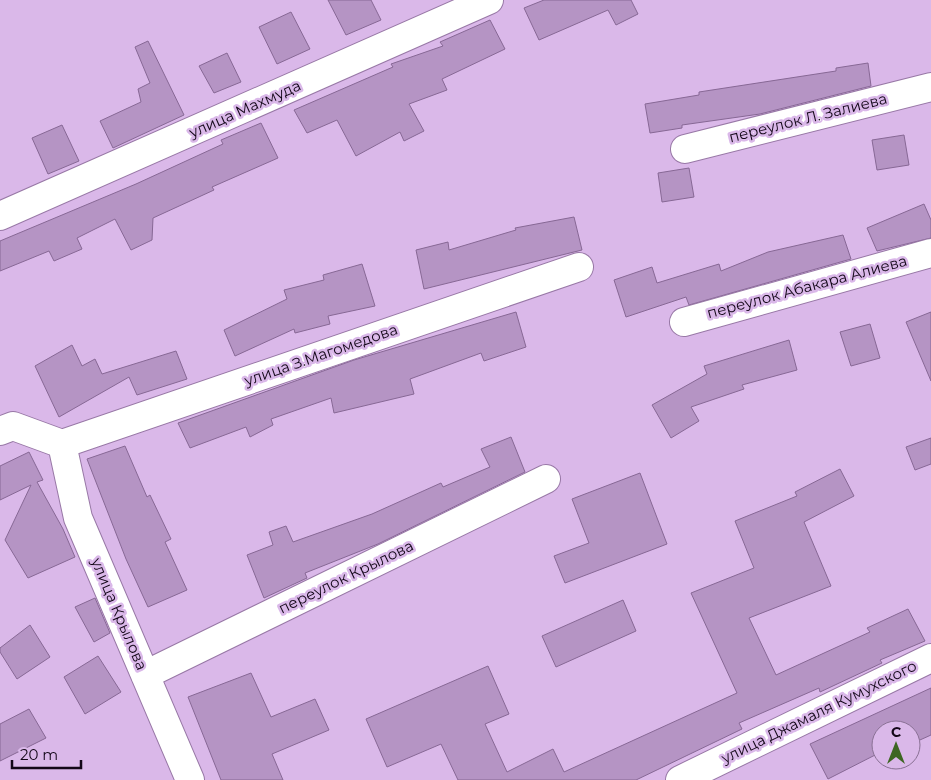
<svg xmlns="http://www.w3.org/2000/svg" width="931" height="780" font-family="Montserrat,sans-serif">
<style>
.building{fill:#b594c4;stroke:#876895}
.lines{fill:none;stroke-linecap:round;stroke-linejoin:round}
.street-casing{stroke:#9878a6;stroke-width:30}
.street{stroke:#fff;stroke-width:28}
.labels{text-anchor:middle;stroke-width:5;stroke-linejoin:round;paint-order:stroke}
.street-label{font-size:15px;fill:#120617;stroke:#dab8e9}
</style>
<rect width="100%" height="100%" fill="#dab8e9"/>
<!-- building -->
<path class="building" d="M 328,0 L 371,0 L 381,20 L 346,35 Z
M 544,0 L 631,0 L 638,14 L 616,25 L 608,10 L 539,40 L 524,8 Z
M 291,12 L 310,49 L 277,64 L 259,27 Z
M 490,20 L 505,49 L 442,79 L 447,90 L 409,104 L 424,131 L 404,141 L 400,132 L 356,156 L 337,120 L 307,133 L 294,110 L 393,67 L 391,64 L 443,46 L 440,42 Z
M 148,41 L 184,115 L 113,148 L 100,121 L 141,102 L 138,89 L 150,83 L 135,47 Z
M 227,53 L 241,82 L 214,93 L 199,66 Z
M 868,63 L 871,86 L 760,114 L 682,125 L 682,128 L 650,133 L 645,104 L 699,95 L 699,92 L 836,71 L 836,68 Z
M 261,123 L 278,158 L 212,187 L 214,190 L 153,218 L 152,240 L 131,250 L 115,219 L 77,238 L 82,249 L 54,261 L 49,251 L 0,271 L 0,241 L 136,184 L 223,144 L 221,140 Z
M 62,125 L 79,161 L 48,174 L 32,138 Z
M 904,135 L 909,165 L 877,170 L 872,140 Z
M 689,168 L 694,197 L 662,202 L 658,173 Z
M 924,204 L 931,220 L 931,238 L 877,251 L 867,228 Z
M 574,217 L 582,250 L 424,289 L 416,250 L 448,242 L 449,250 L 516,230 L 515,228 Z
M 843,235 L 851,259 L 689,305 L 686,297 L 626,317 L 614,280 L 652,267 L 657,283 L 719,264 L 721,271 L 768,252 Z
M 362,264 L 375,306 L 328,316 L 330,324 L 295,333 L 294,329 L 235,356 L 224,330 L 287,299 L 284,290 L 324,280 L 323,275 Z
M 516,312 L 526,347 L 484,361 L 481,353 L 410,379 L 414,394 L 334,413 L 331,398 L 271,419 L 273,425 L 250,437 L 246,427 L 190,448 L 178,423 L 354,360 Z
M 931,312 L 931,381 L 906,322 Z
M 870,324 L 880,358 L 851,366 L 840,332 Z
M 789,340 L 797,370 L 742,385 L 744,389 L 691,407 L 699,421 L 671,438 L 652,405 L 707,374 L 704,366 Z
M 72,345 L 82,366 L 95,359 L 102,374 L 176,351 L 187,379 L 137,395 L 129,377 L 59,417 L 35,366 Z
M 511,437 L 525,472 L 378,544 L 305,573 L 307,578 L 264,598 L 247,555 L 273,545 L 269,532 L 286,526 L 293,542 L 372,514 L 441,483 L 443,487 L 490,467 L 481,449 Z
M 931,438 L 931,464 L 915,470 L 906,447 Z
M 125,446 L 147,497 L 150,495 L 171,539 L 165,542 L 187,590 L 148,607 L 126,559 L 87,459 Z
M 29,452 L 43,480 L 37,482 L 63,529 L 75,557 L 28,578 L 5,540 L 31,485 L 0,500 L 0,466 Z
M 840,469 L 854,496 L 804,522 L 831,586 L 749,618 L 776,675 L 870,632 L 867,628 L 908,609 L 925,641 L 880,660 L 882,663 L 820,692 L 819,688 L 739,723 L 742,729 L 636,780 L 458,780 L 441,744 L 387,767 L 366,719 L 488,666 L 509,714 L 485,724 L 507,772 L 553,749 L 564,772 L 737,693 L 691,593 L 754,568 L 735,521 L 797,496 L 795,492 Z
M 640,473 L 667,544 L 565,583 L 554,556 L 589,543 L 572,499 Z
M 95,598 L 110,633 L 94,642 L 75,607 Z
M 623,600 L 636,631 L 556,667 L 542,636 Z
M 30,625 L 50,657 L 17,679 L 0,652 L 0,648 Z
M 98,656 L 121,692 L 85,714 L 64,677 Z
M 251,673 L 271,717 L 315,699 L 329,730 L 272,754 L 283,780 L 221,780 L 188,697 Z
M 931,688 L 931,735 L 911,744 L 911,730 L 881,730 L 881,752 L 828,779 L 810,744 Z
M 29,709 L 46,738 L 0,761 L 0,724 Z"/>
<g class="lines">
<!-- street casing -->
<g class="street-casing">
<path id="street" d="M 685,149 L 931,87
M 0,216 L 489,0
M 684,322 L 931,253
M 0,431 L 13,426 L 62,444
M 62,444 L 579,267
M 62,444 L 78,518 L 190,780
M 145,675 L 546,479
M 680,780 L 931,658"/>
</g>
<!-- street -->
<use href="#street" class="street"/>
</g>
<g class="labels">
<!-- street labels -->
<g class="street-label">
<text transform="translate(245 109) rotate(-24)" y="5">улица Махмуда</text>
<text transform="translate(808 118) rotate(-14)" y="5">переулок Л. Залиева</text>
<text transform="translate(807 287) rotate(-15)" y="5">переулок Абакара Алиева</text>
<text transform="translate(321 355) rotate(-19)" y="5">улица З.Магомедова</text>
<text transform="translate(346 577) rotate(-26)" y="5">переулок Крылова</text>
<text transform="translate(119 614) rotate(67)" y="5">улица Крылова</text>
<text transform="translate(819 712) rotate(-26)" y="5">улица Джамаля Кумухского</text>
</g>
</g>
<!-- north arrow -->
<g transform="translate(896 745)"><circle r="24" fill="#dab8e9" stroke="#8a7195"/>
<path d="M0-4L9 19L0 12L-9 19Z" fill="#3d6622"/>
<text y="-8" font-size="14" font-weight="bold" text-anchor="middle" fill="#120617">С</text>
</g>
<!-- scale -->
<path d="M12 760v8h69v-8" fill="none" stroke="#120617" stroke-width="2.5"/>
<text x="20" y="760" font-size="15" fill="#120617" stroke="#dab8e9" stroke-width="4" paint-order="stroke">20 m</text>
</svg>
